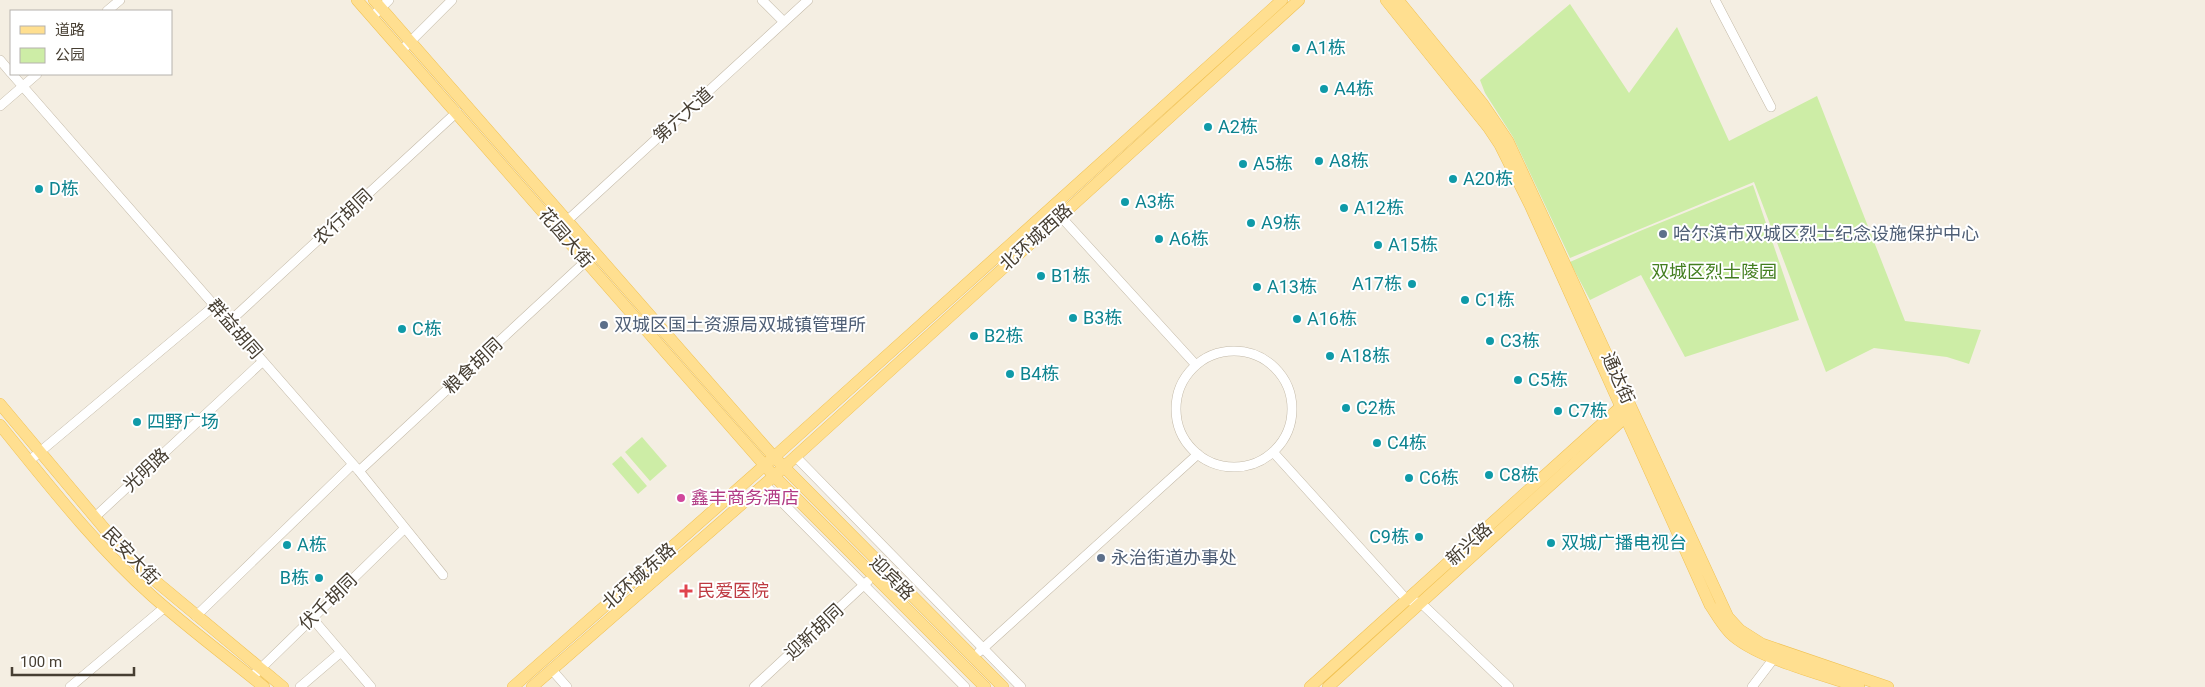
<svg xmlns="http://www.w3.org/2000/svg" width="2205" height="687" font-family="Roboto,'Noto Sans SC',sans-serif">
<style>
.green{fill:#cdeda6}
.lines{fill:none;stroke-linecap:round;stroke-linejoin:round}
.minor-casing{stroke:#c3b9a7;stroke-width:10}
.major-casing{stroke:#f1c253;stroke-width:12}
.minor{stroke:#fff;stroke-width:9}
.major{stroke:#ffdf90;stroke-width:11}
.culture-dot{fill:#0f9aa8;stroke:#fff;stroke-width:2}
.service-dot{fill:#5c6f8a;stroke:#fff;stroke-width:2}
.hotel-dot{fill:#d1479c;stroke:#fff;stroke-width:2}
.health-dot{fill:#e0444e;stroke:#fff;stroke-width:2}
.labels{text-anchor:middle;stroke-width:4;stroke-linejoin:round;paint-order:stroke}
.culture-label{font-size:18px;fill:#0d838f;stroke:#fff;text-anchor:start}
.street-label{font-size:18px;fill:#463e32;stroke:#fff}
.service-label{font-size:18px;fill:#4e5e75;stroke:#fff;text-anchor:start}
.park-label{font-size:18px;fill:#437e1f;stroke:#fff}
.hotel-label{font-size:18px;fill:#b23c85;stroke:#fff;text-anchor:start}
.health-label{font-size:18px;fill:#be3a42;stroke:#fff;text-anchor:start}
</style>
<rect width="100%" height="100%" fill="#f4eee2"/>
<!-- green -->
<path class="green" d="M 1570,4 L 1629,93 L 1677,27 L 1729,141 L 1817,96 L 1905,321 L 1981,330 L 1969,364 L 1947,357 L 1874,348 L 1826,372 L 1754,182 L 1570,258 L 1513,137 L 1485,93 L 1480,80 Z
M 1753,185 L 1799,320 L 1685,357 L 1641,275 L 1590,300 L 1570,262 L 1640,231 Z
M 642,437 L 667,466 L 650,481 L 625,452 Z
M 621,456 L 647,486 L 638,494 L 612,464 Z"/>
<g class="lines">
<!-- minor casing -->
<g class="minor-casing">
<path id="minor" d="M 762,0 L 784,22
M 1715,0 L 1771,107
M 107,11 L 120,0
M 372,17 L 389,0
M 401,51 L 452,0
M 0,60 L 11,73
M 12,74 L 359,471 L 443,575
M 0,106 L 37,74
M 1052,207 L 1196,365
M 558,229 L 808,0
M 229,322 L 457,112
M1176 409a58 58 0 1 1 116 0a58 58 0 1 1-116 0Z
M 1274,453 L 1407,600 L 1421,603 L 1509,687
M 795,456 L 1021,687
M 29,461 L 214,306
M 359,471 L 586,261
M 764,484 L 965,687
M 95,517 L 263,361
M 196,616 L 353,464
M 312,618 L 371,687
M 979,652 L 1198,454
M 552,670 L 567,687
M 252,677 L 405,528
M 70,687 L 165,607
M 300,687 L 341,652
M 754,687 L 868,581
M 1752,687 L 1778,653"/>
</g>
<!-- major casing -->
<g class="major-casing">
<path id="major" d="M 357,0 L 774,476 L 985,687
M 374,0 L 774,457 L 1003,687
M 1386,0 L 1488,127 L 1500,145 L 1530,205 L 1710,605 C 1716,614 1722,625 1730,633 C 1755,658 1824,675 1859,687
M 1398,0 L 1483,104 L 1508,141 L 1728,617 L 1740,630 L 1762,644 L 1888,687
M 0,404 L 109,534 L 147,574 L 283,687
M 0,425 C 48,484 95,545 152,596 C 188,628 227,657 264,687
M 513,687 L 774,457 L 1282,0
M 532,687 L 774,476 L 1299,0
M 1310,687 L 1625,403
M 1328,687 L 1630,413"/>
</g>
<!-- minor -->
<use href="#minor" class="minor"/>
<!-- major -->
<use href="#major" class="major"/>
</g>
<!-- markers -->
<g class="culture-dot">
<circle cx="1296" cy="48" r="5"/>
<circle cx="1324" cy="89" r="5"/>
<circle cx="1208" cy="127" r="5"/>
<circle cx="1319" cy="161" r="5"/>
<circle cx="1243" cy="164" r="5"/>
<circle cx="1453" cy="179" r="5"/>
<circle cx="39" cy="189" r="5"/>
<circle cx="1125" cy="202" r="5"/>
<circle cx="1344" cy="208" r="5"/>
<circle cx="1251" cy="223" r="5"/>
<circle cx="1159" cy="239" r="5"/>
<circle cx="1378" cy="245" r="5"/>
<circle cx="1041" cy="276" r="5"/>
<circle cx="1412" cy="284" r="5"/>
<circle cx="1257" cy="287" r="5"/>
<circle cx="1465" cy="300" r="5"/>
<circle cx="1073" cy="318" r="5"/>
<circle cx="1297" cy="319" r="5"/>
<circle cx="402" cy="329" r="5"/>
<circle cx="974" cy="336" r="5"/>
<circle cx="1490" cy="341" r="5"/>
<circle cx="1330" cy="356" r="5"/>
<circle cx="1010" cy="374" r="5"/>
<circle cx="1518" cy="380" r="5"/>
<circle cx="1346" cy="408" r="5"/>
<circle cx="1558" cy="411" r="5"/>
<circle cx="137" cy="422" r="5"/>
<circle cx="1377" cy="443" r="5"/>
<circle cx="1489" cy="475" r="5"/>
<circle cx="1409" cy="478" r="5"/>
<circle cx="1419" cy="537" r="5"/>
<circle cx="1551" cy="543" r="5"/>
<circle cx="287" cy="545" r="5"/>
<circle cx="319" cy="578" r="5"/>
</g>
<g class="service-dot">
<circle cx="1663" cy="234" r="5"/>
<circle cx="604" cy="325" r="5"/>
<circle cx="1101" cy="558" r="5"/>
</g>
<circle class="hotel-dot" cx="681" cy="498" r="5"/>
<path class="health-dot" d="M683.5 583.5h5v5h5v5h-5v5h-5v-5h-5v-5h5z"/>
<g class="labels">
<!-- culture labels -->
<g class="culture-label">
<text x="1306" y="54">A1栋</text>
<text x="1334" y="95">A4栋</text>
<text x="1218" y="133">A2栋</text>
<text x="1329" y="167">A8栋</text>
<text x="1253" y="170">A5栋</text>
<text x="1463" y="185">A20栋</text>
<text x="49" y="195">D栋</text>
<text x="1135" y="208">A3栋</text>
<text x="1354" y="214">A12栋</text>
<text x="1261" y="229">A9栋</text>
<text x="1169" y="245">A6栋</text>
<text x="1388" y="251">A15栋</text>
<text x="1051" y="282">B1栋</text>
<text x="1402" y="290" text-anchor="end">A17栋</text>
<text x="1267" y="293">A13栋</text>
<text x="1475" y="306">C1栋</text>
<text x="1083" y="324">B3栋</text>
<text x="1307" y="325">A16栋</text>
<text x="412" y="335">C栋</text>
<text x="984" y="342">B2栋</text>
<text x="1500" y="347">C3栋</text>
<text x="1340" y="362">A18栋</text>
<text x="1020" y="380">B4栋</text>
<text x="1528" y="386">C5栋</text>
<text x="1356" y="414">C2栋</text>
<text x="1568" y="417">C7栋</text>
<text x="147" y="428">四野广场</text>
<text x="1387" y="449">C4栋</text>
<text x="1499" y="481">C8栋</text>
<text x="1419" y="484">C6栋</text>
<text x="1409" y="543" text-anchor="end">C9栋</text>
<text x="1561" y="549">双城广播电视台</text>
<text x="297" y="551">A栋</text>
<text x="309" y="584" text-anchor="end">B栋</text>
</g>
<!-- street labels -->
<g class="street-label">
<text transform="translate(683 115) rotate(-42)" y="6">第六大道</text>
<text transform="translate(343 217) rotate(-43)" y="6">农行胡同</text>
<text transform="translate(1036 237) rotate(-42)" y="6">北环城西路</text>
<text transform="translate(566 238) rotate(49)" y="6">花园大街</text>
<text transform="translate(235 329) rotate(49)" y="6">群益胡同</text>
<text transform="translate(473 366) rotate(-43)" y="6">粮食胡同</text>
<text transform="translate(1618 378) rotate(66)" y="6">通达街</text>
<text transform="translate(146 470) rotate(-43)" y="6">光明路</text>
<text transform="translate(1469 544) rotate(-42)" y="6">新兴路</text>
<text transform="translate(131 556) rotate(46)" y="6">民安大街</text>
<text transform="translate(639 576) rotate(-41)" y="6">北环城东路</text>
<text transform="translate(892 578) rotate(45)" y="6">迎宾路</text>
<text transform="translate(328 602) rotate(-44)" y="6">伏千胡同</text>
<text transform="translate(814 632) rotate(-43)" y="6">迎新胡同</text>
</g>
<!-- service labels -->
<g class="service-label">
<text x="1673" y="240">哈尔滨市双城区烈士纪念设施保护中心</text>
<text x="614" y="331">双城区国土资源局双城镇管理所</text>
<text x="1111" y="564">永治街道办事处</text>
</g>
<!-- park labels -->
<g class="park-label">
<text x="1714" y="278">双城区烈士陵园</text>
</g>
<!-- hotel labels -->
<g class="hotel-label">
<text x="691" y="504">鑫丰商务酒店</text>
</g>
<!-- health labels -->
<g class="health-label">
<text x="697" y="597">民爱医院</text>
</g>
</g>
<!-- legend -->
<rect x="10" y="10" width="162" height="65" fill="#ffffff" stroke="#b5b2ad"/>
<rect x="20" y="26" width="25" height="8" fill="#ffdf90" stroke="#b5b2ad"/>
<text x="55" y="35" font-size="15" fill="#463e32">道路</text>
<rect x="20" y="48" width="25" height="15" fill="#cdeda6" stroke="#b5b2ad"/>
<text x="55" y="60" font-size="15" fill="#463e32">公园</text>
<!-- scale -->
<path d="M12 667v8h122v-8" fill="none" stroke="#463e32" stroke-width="2.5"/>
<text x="20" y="667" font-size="15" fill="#463e32" stroke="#ffffff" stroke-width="4" paint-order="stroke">100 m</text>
</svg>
